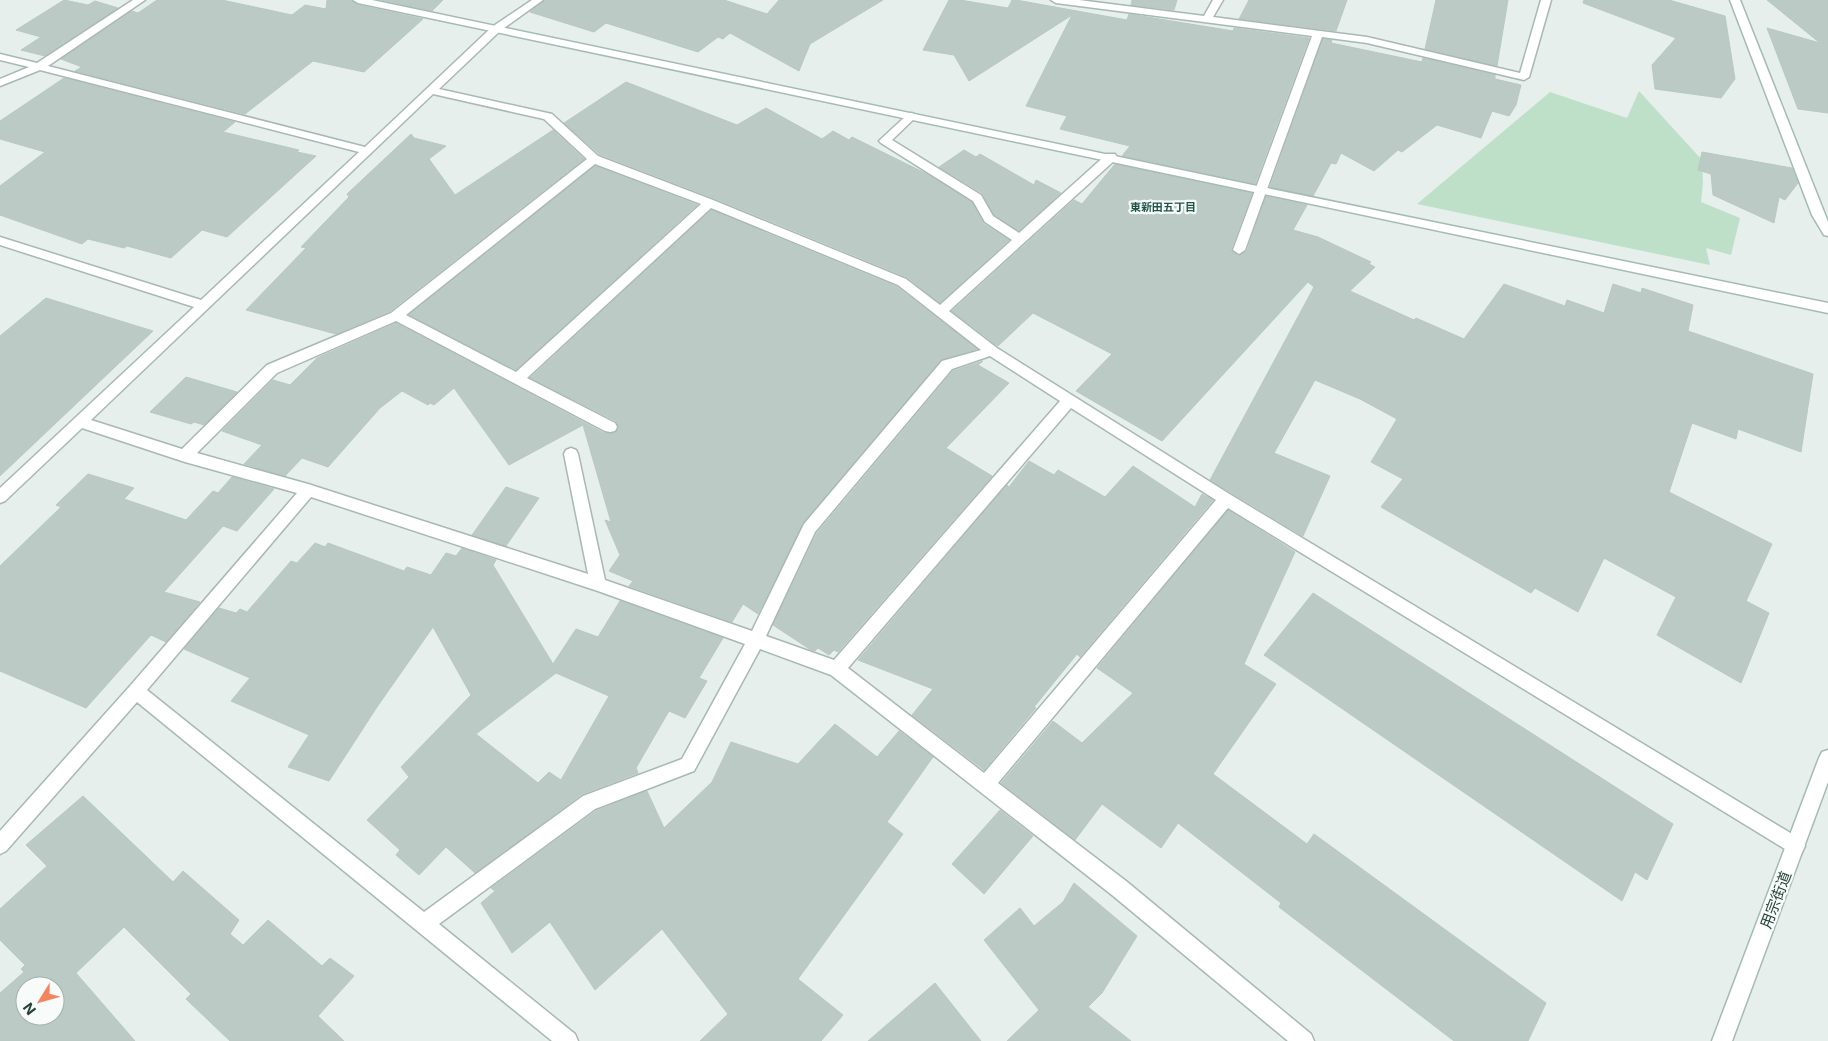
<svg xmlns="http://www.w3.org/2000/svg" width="1828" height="1041" font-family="Inter,'Noto Sans JP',sans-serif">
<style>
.green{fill:#bfe0c8}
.building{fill:#bbcac4;stroke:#b8c9c2;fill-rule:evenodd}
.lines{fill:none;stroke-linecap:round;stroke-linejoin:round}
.street-casing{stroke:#a8b8b2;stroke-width:3}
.secondary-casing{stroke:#a4bbb3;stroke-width:3}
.street{fill:#fff;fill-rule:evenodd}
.secondary{fill:#fff;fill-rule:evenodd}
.labels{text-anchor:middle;stroke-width:4.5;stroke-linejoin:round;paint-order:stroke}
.far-neighbourhood-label{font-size:11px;font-weight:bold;fill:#1f5548;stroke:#f7fbf9}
.near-street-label{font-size:15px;fill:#24423a;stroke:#f7fbf9}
</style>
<rect width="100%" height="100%" fill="#e6efeb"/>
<!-- green -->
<path class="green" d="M 1639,91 L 1702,160 L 1703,183 L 1701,202 L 1740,218 L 1731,255 L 1706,248 L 1710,265 L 1417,204 L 1550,92 L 1627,118 Z"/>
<!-- building -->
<path class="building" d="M 64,0 L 88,5 L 95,1 L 118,8 L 45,56 L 21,50 L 41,37 L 16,30 Z
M 157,0 L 222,0 L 292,15 L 305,5 L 326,9 L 327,0 L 351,0 L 358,5 L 423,19 L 364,72 L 313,61 L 245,114 L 75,71 L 82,67 L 61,59 L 132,11 L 138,13 Z
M 381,0 L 443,0 L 432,11 Z
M 545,0 L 724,0 L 767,14 L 779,0 L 883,0 L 810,44 L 799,71 L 730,33 L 723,39 L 718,37 L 698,52 L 606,23 L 594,32 L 530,12 Z
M 949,0 L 960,0 L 1008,8 L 1012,0 L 1016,0 L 1127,20 L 1129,14 L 1233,31 L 1234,28 L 1309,38 L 1255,184 L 1122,156 L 1130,146 L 1060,129 L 1067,116 L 1026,106 L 1072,15 L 969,81 L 954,55 L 923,50 Z
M 1132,0 L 1177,0 L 1174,10 L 1131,5 Z
M 1249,0 L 1347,0 L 1336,31 L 1239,19 Z
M 1436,0 L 1508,0 L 1497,66 L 1425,49 Z
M 1584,0 L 1669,0 L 1725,16 L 1735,79 L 1721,98 L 1655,89 L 1652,65 L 1676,38 L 1583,3 Z
M 1767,0 L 1828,0 L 1828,113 L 1798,109 L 1767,28 L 1820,43 Z
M 1323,39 L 1332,40 L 1331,43 L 1422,62 L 1423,58 L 1495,75 L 1495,79 L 1521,85 L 1516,105 L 1509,116 L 1492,111 L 1481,138 L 1437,125 L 1402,152 L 1398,150 L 1374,171 L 1341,153 L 1336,164 L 1331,163 L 1313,196 L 1270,187 Z
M 64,78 L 235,122 L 223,132 L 299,150 L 297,152 L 316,156 L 227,237 L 202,230 L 171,258 L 127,246 L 124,248 L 88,239 L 82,244 L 0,215 L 0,186 L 45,152 L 0,139 L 0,121 Z
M 626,82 L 737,125 L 766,108 L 822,139 L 833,131 L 849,140 L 852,137 L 927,174 L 972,202 L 984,224 L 1009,240 L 940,303 L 907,277 L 714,198 L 599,154 L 564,123 Z
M 553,130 L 584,159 L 390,311 L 336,334 L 246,310 L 306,248 L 301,247 L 349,197 L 347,194 L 411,134 L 414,138 L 446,146 L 429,159 L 455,195 Z
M 964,150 L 976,157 L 980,154 L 1034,185 L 1036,180 L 1061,193 L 1019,231 L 994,215 L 982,193 L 939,167 Z
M 1702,152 L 1792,168 L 1798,183 L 1785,200 L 1779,197 L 1774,223 L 1713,195 L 1711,174 L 1698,170 Z
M 1115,164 L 1252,193 L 1231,249 L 1238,256 L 1247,251 L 1266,196 L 1307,205 L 1293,230 L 1318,237 L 1371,262 L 1369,264 L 1375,267 L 1350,291 L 1414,320 L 1416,318 L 1464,339 L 1504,284 L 1565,306 L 1567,300 L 1604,313 L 1613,284 L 1641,293 L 1642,288 L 1693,305 L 1688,331 L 1813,374 L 1801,452 L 1738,429 L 1736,439 L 1692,423 L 1669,492 L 1772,544 L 1746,601 L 1769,613 L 1741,683 L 1657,635 L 1676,597 L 1604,558 L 1578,612 L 1535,588 L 1531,593 L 1381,507 L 1403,479 L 1371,462 L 1397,419 L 1360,399 L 1315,380 L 1274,453 L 1330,476 L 1303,536 L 1210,480 L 1314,287 L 1308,282 L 1162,441 L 1076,391 L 1112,354 L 1033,313 L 998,346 L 952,311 L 1074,200 L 1082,204 Z
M 595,166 L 697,205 L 516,370 L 409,315 Z
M 711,210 L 897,287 L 977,349 L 941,360 L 803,523 L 758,614 L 743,604 L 732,622 L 629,586 L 633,581 L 609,571 L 620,555 L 605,520 L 611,522 L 583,425 L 509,465 L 454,388 L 434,405 L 430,403 L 428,405 L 402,391 L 380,408 L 328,467 L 302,458 L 285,476 L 244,464 L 262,445 L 222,431 L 273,380 L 290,385 L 317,358 L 396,323 L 604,433 L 615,433 L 619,428 L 616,421 L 530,378 Z
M 46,298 L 153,331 L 0,476 L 0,336 Z
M 983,361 L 978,365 L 1009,383 L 946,448 L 992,476 L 838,652 L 834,650 L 829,655 L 818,648 L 815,651 L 811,650 L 773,625 L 817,533 L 953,371 Z
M 186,377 L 237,392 L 204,425 L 194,422 L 191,424 L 150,412 Z
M 1029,461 L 1054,475 L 1058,470 L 1105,497 L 1133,466 L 1195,507 L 1202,494 L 1213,500 L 1080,657 L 1077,654 L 1034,707 L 1036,708 L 984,770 L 912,715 L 933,689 L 858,660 L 1007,485 L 1009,487 Z
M 88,474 L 134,488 L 124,499 L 186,520 L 213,491 L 218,493 L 232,477 L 274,489 L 237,531 L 223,526 L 164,592 L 200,602 L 166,642 L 151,635 L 86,708 L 0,671 L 0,566 L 61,507 L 56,505 Z
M 506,487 L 539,498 L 506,546 L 472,535 Z
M 1228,510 L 1295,552 L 1244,664 L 1276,684 L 1213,774 L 1307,844 L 1314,834 L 1546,1003 L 1528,1041 L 1454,1041 L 1279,907 L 1281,903 L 1178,823 L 1161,848 L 1102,804 L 1075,840 L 1001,783 L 1053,721 L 1082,743 L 1133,693 L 1097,668 Z
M 315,543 L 325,547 L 328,543 L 404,571 L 407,567 L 431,575 L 446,553 L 456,556 L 462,548 L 496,560 L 493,565 L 553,664 L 576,629 L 598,637 L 620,601 L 723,638 L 699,678 L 707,681 L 685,718 L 669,711 L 636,768 L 638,773 L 582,794 L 475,873 L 446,847 L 419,875 L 396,855 L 400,850 L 367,820 L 409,777 L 401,767 L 471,695 L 433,627 L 377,707 L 329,781 L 288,767 L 309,735 L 231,701 L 250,678 L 184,649 L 219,608 L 236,613 L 240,609 L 247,612 L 291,561 L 297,563 ZM 556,673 L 609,696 L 561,780 L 549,772 L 538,783 L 476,734 Z
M 1313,593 L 1673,824 L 1647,880 L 1635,872 L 1622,901 L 1264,655 Z
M 835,724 L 877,757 L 899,731 L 933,757 L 887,822 L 903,834 L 798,979 L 843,1015 L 821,1041 L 700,1041 L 728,1014 L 662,929 L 595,990 L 550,922 L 512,953 L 481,903 L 495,891 L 491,888 L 596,811 L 647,791 L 664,828 L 712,782 L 731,742 L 798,764 Z
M 83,796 L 173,882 L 183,871 L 239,920 L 230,934 L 243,945 L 268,920 L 322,966 L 330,958 L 354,976 L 318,1016 L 344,1041 L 230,1041 L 186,999 L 191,994 L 124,927 L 76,973 L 135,1041 L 0,1041 L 0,993 L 24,972 L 21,969 L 25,965 L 0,940 L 0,909 L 47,866 L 26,845 ZM 25,986 L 55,986 L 55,1016 L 25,1016 Z
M 1000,810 L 1033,836 L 984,894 L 952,864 Z
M 1074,883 L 1137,936 L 1102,993 L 1088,1007 L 1131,1041 L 1007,1041 L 1039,1010 L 984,940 L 1020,908 L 1034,926 L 1063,902 Z
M 935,983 L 981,1041 L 868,1041 Z"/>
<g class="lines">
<!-- street casing -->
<g class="street-casing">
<path id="street" d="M 133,0 L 145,0 L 48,66 L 365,147 L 492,27 L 532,0 L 543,0 L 500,31 L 439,89 L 552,114 L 598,156 L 713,200 L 906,279 L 940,305 L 1012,240 L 985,222 L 973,201 L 881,143 L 879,141 L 881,139 L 908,114 L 912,113 L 917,116 L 892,140 L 981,195 L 993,216 L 1019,233 L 1107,154 L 1115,154 L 1117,157 L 1115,160 L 949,311 L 997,348 L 1231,495 L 1802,840 L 1805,846 L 1802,852 L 1796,855 L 1790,852 L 1228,508 L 998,783 L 1126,881 L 1311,1034 L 1314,1041 L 1288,1041 L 1112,895 L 831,675 L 760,649 L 694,771 L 595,809 L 439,924 L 575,1034 L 578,1041 L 552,1041 L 137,702 L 6,851 L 0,854 L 0,831 L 130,686 L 297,493 L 185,462 L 82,428 L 5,501 L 0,503 L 0,488 L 194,307 L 0,245 L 0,237 L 201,300 L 359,152 L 40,70 L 0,86 L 0,79 L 29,67 L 0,60 L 0,54 L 37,63 ZM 433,94 L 544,119 L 587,159 L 391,313 L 267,365 L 182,449 L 91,420 ZM 595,164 L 701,204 L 516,372 L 406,315 ZM 711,208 L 898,285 L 981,350 L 942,361 L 804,524 L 752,631 L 605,580 L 578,454 L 576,450 L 571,448 L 566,450 L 564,454 L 588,574 L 308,484 L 197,453 L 277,373 L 396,321 L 605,431 L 610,432 L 615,431 L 617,427 L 615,423 L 527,378 ZM 990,356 L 1060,401 L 834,660 L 766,636 L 815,532 L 952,369 ZM 1071,408 L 1216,500 L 984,773 L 848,668 ZM 311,497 L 598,591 L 745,644 L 682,759 L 583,796 L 424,912 L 147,690 Z
M 1051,0 L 1079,0 L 1204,16 L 1213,0 L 1223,0 L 1213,17 L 1367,37 L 1520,73 L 1541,0 L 1551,0 L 1529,77 L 1524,80 L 1367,43 L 1322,37 L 1245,250 L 1239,254 L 1233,250 L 1312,36 L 1056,3 Z"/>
</g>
<!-- secondary casing -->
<g class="secondary-casing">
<path id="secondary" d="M 353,0 L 372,0 L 1262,187 L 1828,303 L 1828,313 L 358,3 Z
M 1730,0 L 1740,0 L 1828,222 L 1828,236 L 1824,235 L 1812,215 Z
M 1828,750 L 1828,782 L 1732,1041 L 1712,1041 L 1819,758 L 1822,752 Z"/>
</g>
<!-- street -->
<use href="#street" class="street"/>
<!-- secondary -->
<use href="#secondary" class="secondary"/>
</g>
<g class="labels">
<!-- far-neighbourhood labels -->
<g class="far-neighbourhood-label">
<text x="1163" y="211">東新田五丁目</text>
</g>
<!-- near-street labels -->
<g class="near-street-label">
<text transform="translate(1776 900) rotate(-69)" y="5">用宗街道</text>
</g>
</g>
<!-- north arrow -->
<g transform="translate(40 1001) rotate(233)"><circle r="24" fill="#f7fbf9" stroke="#a3b1ad"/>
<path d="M0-4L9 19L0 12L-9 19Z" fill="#f4845f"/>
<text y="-8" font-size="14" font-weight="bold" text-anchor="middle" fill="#24423a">N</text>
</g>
</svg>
